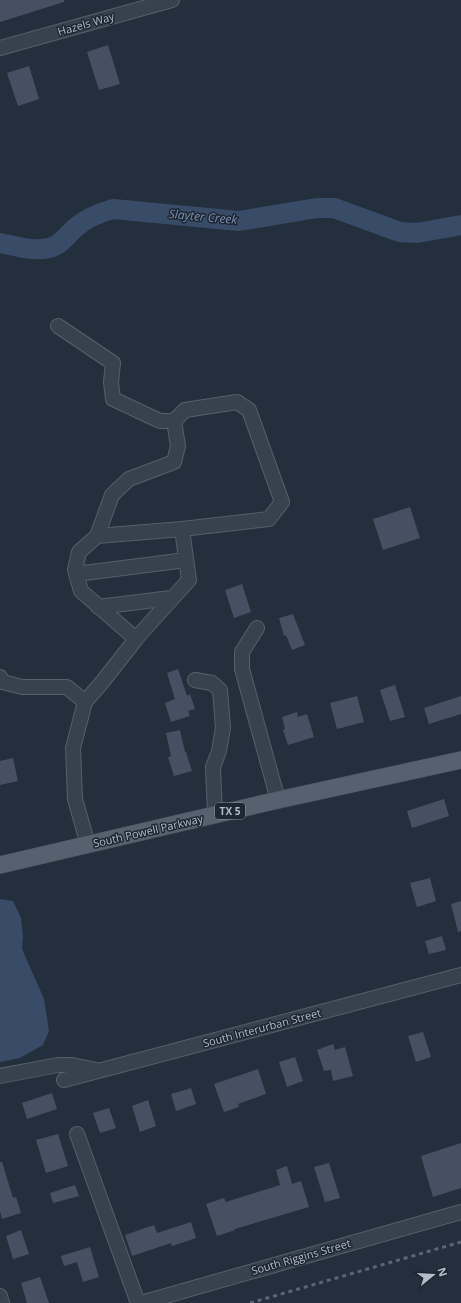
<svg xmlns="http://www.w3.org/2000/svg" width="461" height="1303" font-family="'Open Sans',sans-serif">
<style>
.water{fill:#394c67}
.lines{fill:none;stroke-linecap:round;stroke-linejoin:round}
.river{stroke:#394c67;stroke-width:20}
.building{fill:#455162}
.minor-casing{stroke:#565f6c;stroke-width:16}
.major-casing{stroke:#414a57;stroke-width:18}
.minor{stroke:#38414e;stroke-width:14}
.major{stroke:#56606e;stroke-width:17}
.rail{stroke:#5a6575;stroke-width:3;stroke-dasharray:4 4;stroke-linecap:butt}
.labels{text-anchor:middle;stroke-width:3;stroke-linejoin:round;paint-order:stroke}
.shield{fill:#1d2633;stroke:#878f9c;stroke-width:1}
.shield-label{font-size:10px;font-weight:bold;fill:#b4bcc9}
.street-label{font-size:11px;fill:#b4bcc9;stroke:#1d2633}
.water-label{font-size:12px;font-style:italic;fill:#7c92b1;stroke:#1d2633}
</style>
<rect width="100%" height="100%" fill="#242f3e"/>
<!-- water -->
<path class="water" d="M 0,899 L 13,901 L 21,918 L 23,937 L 22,949 L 44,999 L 49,1031 L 43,1045 L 20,1058 L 0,1062 Z"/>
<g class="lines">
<!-- river -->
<path class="river" d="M 0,243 C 16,246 33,252 49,248 C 61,245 66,236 75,228 C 86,218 99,213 113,209 L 239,221 L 317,208 L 334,208 L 400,232 L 417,233 L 461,225"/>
</g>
<!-- building -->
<path class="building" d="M 0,0 L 64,0 L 64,2 L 0,22 Z
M 108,45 L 120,84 L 99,90 L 87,52 Z
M 29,66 L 39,99 L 18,106 L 7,73 Z
M 410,507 L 420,538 L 383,550 L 373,519 Z
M 242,584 L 251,612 L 234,618 L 225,590 Z
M 293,614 L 305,645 L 292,650 L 286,635 L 284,636 L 279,618 Z
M 178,669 L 187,696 L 190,694 L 195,709 L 188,711 L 190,716 L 171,722 L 165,703 L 175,699 L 167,673 Z
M 395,685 L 405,717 L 390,721 L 380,690 Z
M 357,696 L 364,722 L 337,729 L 330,703 Z
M 461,696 L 461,714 L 429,724 L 424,708 Z
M 297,712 L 298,717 L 307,714 L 314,737 L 288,745 L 283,730 L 285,729 L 282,717 Z
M 180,730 L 185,752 L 186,752 L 192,771 L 174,776 L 168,757 L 171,756 L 166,733 Z
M 13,758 L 18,781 L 0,785 L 0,761 Z
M 444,799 L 449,816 L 412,828 L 407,811 Z
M 430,878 L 436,901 L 417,907 L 410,883 Z
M 461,901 L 461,931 L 458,932 L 451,904 Z
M 442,936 L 446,950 L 429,954 L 425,941 Z
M 423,1032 L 431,1057 L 416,1062 L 408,1036 Z
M 333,1044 L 335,1050 L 345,1047 L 353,1076 L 333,1081 L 331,1070 L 324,1071 L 317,1050 Z
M 295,1057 L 303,1081 L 287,1087 L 279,1062 Z
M 258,1069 L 266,1094 L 238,1104 L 239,1107 L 224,1112 L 214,1084 Z
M 191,1088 L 196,1104 L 176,1111 L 171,1094 Z
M 52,1093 L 57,1109 L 27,1119 L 22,1103 Z
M 148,1100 L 156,1126 L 140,1132 L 132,1106 Z
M 109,1108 L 116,1128 L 100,1133 L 93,1113 Z
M 58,1134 L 68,1166 L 46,1173 L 36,1140 Z
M 461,1143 L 461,1188 L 433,1197 L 421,1156 Z
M 0,1162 L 2,1162 L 13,1198 L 16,1197 L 21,1213 L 2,1219 L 0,1211 Z
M 329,1163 L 340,1198 L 325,1202 L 314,1167 Z
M 287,1166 L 292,1184 L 301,1181 L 309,1207 L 235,1229 L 235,1230 L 217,1236 L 206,1204 L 224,1198 L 226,1202 L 280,1185 L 276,1170 Z
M 75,1185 L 79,1196 L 53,1203 L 50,1193 Z
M 191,1222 L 196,1238 L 172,1246 L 171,1243 L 132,1256 L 125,1235 L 154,1225 L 157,1233 Z
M 21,1230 L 29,1254 L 13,1259 L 6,1236 Z
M 90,1247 L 99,1277 L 83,1282 L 77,1262 L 64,1266 L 61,1256 Z
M 40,1277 L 49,1303 L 27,1303 L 21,1283 Z"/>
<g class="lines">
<!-- minor casing -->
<g class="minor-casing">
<path id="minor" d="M 0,48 L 172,0
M 58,326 L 113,363 L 111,382 L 113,399 L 160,421 L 174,421
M 97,536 L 182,529
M 76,574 L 186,560
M 98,607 L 171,598
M 257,628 L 242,652 L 242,669 L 278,800
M 0,677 L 3,682 L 22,687 L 67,687 L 85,702
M 195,680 L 212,683 L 220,690 L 223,728 L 219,751 L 213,767 L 215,815
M 88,845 L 75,799 L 73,748 L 85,702 L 103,681 L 136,639 L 141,633 L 189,580 L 182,529 L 269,519 L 282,502 L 249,410 L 237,402 L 185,410 L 174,421 L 178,446 L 174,462 L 129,479 L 112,495 L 97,536 L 79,552 L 75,570 L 81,591 L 136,639
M 0,1076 L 58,1065 L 72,1065 L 96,1070
M 64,1080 L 461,975
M 77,1134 L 138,1303
M 0,1296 L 2,1303
M 141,1303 L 461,1212"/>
</g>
<!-- major casing -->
<g class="major-casing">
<path id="major" d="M 0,865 L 278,800 L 461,760"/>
</g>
<!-- minor -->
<use href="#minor" class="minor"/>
<!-- major -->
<use href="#major" class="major"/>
<!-- rail -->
<path class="rail" d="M 250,1303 L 461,1242"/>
</g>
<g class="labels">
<!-- shield labels -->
<rect class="shield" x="215" y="803" width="30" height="16" rx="3"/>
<g class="shield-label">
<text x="230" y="815">TX 5</text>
</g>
<!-- street labels -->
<g class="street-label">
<text transform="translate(86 24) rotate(-16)" y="4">Hazels Way</text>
<text transform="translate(148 831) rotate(-13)" y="4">South Powell Parkway</text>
<text transform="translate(262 1028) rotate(-15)" y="4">South Interurban Street</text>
<text transform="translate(301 1257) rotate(-16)" y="4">South Riggins Street</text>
</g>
<!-- water labels -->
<g class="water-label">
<text transform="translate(203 217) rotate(5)" y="4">Slayter Creek</text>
</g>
</g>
<!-- north arrow -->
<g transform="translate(433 1275) rotate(72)" stroke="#1d2633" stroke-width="3" paint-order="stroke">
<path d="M0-3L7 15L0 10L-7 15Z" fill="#b4bcc9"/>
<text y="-6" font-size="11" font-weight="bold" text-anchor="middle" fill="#b4bcc9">N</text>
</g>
</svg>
